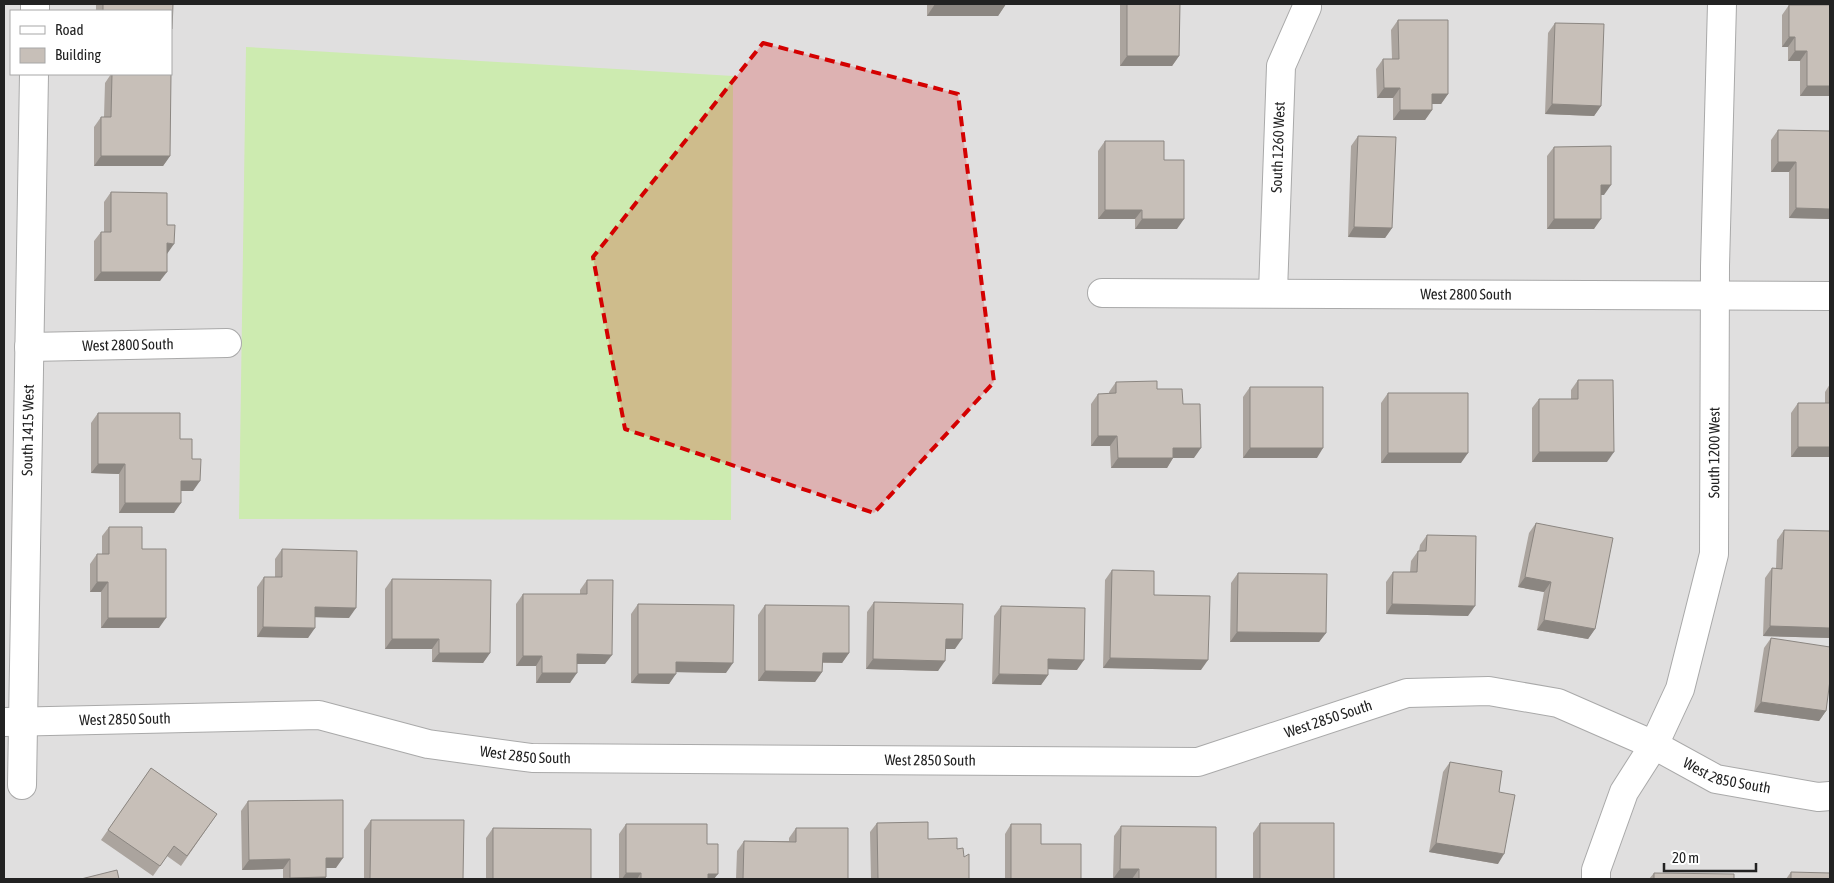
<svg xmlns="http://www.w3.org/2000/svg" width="1834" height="883" font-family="'Asap Condensed',sans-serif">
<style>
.residential{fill:#e0dfdf;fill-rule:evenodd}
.grass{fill:#cdebb0}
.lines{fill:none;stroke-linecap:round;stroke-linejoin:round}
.street-casing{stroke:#a9a9a9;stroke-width:30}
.street{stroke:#fff;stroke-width:28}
.wall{fill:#aba49e}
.shaded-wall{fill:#8b8681}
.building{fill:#c7bfb8;stroke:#8b8681}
.marked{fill:#d40000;fill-opacity:0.2;stroke:#d40000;stroke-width:4;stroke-dasharray:10 6;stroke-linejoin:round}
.labels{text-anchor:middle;stroke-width:4;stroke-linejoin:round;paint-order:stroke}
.street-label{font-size:15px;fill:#222;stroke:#fff}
</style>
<rect width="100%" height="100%" fill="#f2efe9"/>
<!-- residential -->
<path class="residential" d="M 4,4 L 1830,4 L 1830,879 L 4,879 ZM 11,11 L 171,11 L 171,74 L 11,74 Z"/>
<!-- grass -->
<path class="grass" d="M 246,47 L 733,76 L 731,520 L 239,519 Z"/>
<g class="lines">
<!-- street casing -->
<g class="street-casing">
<g id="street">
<path d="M 35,11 L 35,4"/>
<path id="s1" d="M 1273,292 L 1281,66 L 1307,7"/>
<path id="s2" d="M 1102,293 L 1830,296"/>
<path id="s3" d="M 29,347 L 227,343"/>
<path id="s4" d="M 4,722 L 319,715 L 428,744 L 532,758 L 1198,762 L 1407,693 L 1489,691 L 1558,703 L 1654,745 L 1716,779 L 1818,797 L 1830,796"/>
<path id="s5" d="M 22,785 L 34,74"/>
<path id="s6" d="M 1596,879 L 1596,870 L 1624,792 L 1654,745 L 1680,689 L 1714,554 L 1715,266 L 1722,4"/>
</g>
</g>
<!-- street -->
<use href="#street" class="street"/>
</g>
<!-- wall -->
<path class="wall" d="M 96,4 L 173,4 L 171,11 L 96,11 Z
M 927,4 L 1006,4 L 998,16 L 927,16 Z
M 1120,4 L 1180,4 L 1179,56 L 1172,66 L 1120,66 Z
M 1789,5 L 1830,96 L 1800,96 L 1800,61 L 1788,61 L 1788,47 L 1782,47 L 1782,15 Z
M 1398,20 L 1448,94 L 1441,104 L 1432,104 L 1432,110 L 1425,120 L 1393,120 L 1393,98 L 1377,98 L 1376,69 L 1383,59 L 1392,59 L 1391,30 Z
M 1555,23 L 1601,106 L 1594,116 L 1545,114 L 1548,33 Z
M 111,74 L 170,156 L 163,166 L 94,166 L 94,127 L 101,117 L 104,117 L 105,83 Z
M 1778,130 L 1830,219 L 1789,218 L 1789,172 L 1771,172 L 1771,140 Z
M 1358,136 L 1392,228 L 1385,238 L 1348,237 L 1351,146 Z
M 1105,141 L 1164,160 L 1177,229 L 1135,229 L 1135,219 L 1098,219 L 1098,151 Z
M 1554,147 L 1604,195 L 1601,195 L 1594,229 L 1547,229 L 1547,156 Z
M 111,192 L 167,254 L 160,281 L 94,281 L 94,241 L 101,232 L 104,232 L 104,202 Z
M 1578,380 L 1607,462 L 1532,462 L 1532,408 L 1539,399 L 1571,399 L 1571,390 Z
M 1116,382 L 1157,389 L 1183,404 L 1194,458 L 1173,458 L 1167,468 L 1111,468 L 1110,446 L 1091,446 L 1091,404 L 1098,394 L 1109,394 L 1109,392 Z
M 1830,384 L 1830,457 L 1791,457 L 1791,413 L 1798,403 L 1825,403 L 1825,392 Z
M 1250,387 L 1317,458 L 1243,458 L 1243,397 Z
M 1388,393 L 1461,463 L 1381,463 L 1381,403 Z
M 98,413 L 180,439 L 192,459 L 193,491 L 181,491 L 174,513 L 119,513 L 119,474 L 91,473 L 91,423 Z
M 1536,523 L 1595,629 L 1588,639 L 1537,630 L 1544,592 L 1518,587 L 1529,533 Z
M 109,527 L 142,549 L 159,628 L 101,628 L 101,592 L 90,592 L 90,564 L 97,554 L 102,554 L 102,536 Z
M 1784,530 L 1830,638 L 1763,636 L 1765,578 L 1772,568 L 1776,568 L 1777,540 Z
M 1427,535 L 1468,616 L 1386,614 L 1386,582 L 1393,572 L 1410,572 L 1411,561 L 1418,551 L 1419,551 L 1420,545 Z
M 282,549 L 349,618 L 315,617 L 308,638 L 257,637 L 257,587 L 264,577 L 275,577 L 275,559 Z
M 1112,570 L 1154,595 L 1201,670 L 1103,668 L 1105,580 Z
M 1238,573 L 1326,633 L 1319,642 L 1230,642 L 1231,583 Z
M 392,579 L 490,653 L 483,663 L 432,662 L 432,649 L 385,649 L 385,589 Z
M 587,580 L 605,664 L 577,664 L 570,683 L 536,683 L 536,666 L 516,666 L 516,604 L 523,594 L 580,594 L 580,590 Z
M 874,602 L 955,649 L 945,649 L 938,671 L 866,669 L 867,612 Z
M 638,604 L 726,673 L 676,672 L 669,684 L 631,683 L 631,614 Z
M 765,605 L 849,653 L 842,663 L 823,663 L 822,672 L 815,682 L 758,681 L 758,615 Z
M 1001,606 L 1077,670 L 1048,669 L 1048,675 L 1041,685 L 992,684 L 994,616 Z
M 1771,638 L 1826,711 L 1819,721 L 1754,712 L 1764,648 Z
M 1450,762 L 1499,792 L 1498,864 L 1429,852 L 1443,772 Z
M 151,768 L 217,814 L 181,866 L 167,856 L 153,876 L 101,840 Z
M 248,801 L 336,868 L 326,868 L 325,879 L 283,879 L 283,869 L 242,870 L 241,811 Z
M 371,820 L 463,879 L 364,879 L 364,830 Z
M 877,823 L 957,849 L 964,857 L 969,879 L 871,879 L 870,832 Z
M 1260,823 L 1334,879 L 1253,879 L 1253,833 Z
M 626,824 L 714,879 L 619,879 L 619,834 Z
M 1011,824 L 1041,844 L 1081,879 L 1005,879 L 1005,834 Z
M 1121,826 L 1216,879 L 1113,879 L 1114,836 Z
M 493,828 L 591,879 L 486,879 L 486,838 Z
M 796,828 L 848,879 L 736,879 L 737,851 L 744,841 L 789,841 L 789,838 Z
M 1791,872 L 1830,879 L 1786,879 Z
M 1654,873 L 1734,879 L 1649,879 Z"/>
<!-- shaded-wall -->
<path class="shaded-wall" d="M 935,4 L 1006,4 L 998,16 L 927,16 Z
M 1789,37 L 1795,37 L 1788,47 L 1782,47 Z
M 1795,51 L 1807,51 L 1800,61 L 1788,61 Z
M 1127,56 L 1179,56 L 1172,66 L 1120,66 Z
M 1807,86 L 1830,86 L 1830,96 L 1800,96 Z
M 1384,88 L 1400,88 L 1393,98 L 1377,98 Z
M 1432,94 L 1448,94 L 1441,104 L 1425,104 Z
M 1552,104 L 1601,106 L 1594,116 L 1545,114 Z
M 1400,110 L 1432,110 L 1425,120 L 1393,120 Z
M 101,156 L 170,156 L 163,166 L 94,166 Z
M 1778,162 L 1796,162 L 1789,172 L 1771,172 Z
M 1601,185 L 1611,185 L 1604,195 L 1594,195 Z
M 1796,208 L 1830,209 L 1830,219 L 1789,218 Z
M 1105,210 L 1142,210 L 1135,219 L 1098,219 Z
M 1142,219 L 1184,219 L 1177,229 L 1135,229 Z
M 1554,219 L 1601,219 L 1594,229 L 1547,229 Z
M 1354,227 L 1392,228 L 1385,238 L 1348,237 Z
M 167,243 L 174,244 L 167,254 L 160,253 Z
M 101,272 L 167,272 L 160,281 L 94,281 Z
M 1098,436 L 1117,436 L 1110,446 L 1091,446 Z
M 1798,447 L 1830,447 L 1830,457 L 1791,457 Z
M 1173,448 L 1201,448 L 1194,458 L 1167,458 Z
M 1250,448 L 1323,448 L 1317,458 L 1243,458 Z
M 1539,452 L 1614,452 L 1607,462 L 1532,462 Z
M 1388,453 L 1468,453 L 1461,463 L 1381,463 Z
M 1118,458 L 1173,458 L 1167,468 L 1111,468 Z
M 98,464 L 125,464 L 119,474 L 91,473 Z
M 181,481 L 200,481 L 193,491 L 174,491 Z
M 125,503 L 181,503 L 174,513 L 119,513 Z
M 1525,577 L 1551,582 L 1544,592 L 1518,587 Z
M 97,582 L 108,582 L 101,592 L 90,592 Z
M 1392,604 L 1475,606 L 1468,616 L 1386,614 Z
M 315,607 L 356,608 L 349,618 L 308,617 Z
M 108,618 L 166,618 L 159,628 L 101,628 Z
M 1544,620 L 1595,629 L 1588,639 L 1537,630 Z
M 1770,626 L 1830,628 L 1830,638 L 1763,636 Z
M 263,627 L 315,628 L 308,638 L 257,637 Z
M 1237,632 L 1326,633 L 1319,642 L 1230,642 Z
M 392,639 L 439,639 L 432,649 L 385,649 Z
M 946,639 L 962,639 L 955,649 L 939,649 Z
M 439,653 L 490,653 L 483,663 L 432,662 Z
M 823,653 L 849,653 L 842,663 L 816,662 Z
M 577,654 L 612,655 L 605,664 L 570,664 Z
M 523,656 L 542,656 L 536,666 L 516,666 Z
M 1110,658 L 1208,660 L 1201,670 L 1103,668 Z
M 873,659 L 945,661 L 938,671 L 866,669 Z
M 1048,659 L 1084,660 L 1077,670 L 1041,669 Z
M 676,662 L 733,663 L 726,673 L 669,672 Z
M 765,671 L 822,672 L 815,682 L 758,681 Z
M 542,673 L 577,673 L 570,683 L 536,683 Z
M 638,674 L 676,674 L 669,684 L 631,683 Z
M 999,674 L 1048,675 L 1041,685 L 992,684 Z
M 1761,702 L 1826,711 L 1819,721 L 1754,712 Z
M 1436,843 L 1504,854 L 1498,864 L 1429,852 Z
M 326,858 L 343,858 L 336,868 L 319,868 Z
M 290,859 L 283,869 L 242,870 L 249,860 Z
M 1120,869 L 1139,869 L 1132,879 L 1113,879 Z
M 626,873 L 641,873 L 637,879 L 622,879 Z
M 708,874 L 718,874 L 714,879 L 705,879 Z
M 326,877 L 325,879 L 289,879 L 290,878 Z"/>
<!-- building -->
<path class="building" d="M 103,4 L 173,4 L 172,29 L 171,29 L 171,11 L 103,11 Z
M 1127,4 L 1180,4 L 1179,56 L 1127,56 Z
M 1789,5 L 1830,5 L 1830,86 L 1807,86 L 1807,51 L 1795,51 L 1795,37 L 1789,37 Z
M 1398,20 L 1448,20 L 1448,94 L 1432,94 L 1432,110 L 1400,110 L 1400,88 L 1384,88 L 1383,59 L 1399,59 Z
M 1555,23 L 1604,24 L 1601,106 L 1552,104 Z
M 112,74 L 171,74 L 170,156 L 101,156 L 101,117 L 111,117 Z
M 1778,130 L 1830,131 L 1830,209 L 1796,208 L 1796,162 L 1778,162 Z
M 1358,136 L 1396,137 L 1392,228 L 1354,227 Z
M 1105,141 L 1164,141 L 1164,160 L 1184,160 L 1184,219 L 1142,219 L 1142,210 L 1105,210 Z
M 1611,146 L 1611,185 L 1601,185 L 1601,219 L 1554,219 L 1554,147 Z
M 111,192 L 167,193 L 167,225 L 175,225 L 174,244 L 167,243 L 167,272 L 101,272 L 101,232 L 111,232 Z
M 1578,380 L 1613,380 L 1614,452 L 1539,452 L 1539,399 L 1578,399 Z
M 1157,381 L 1157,389 L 1182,389 L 1183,404 L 1200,404 L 1201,448 L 1173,448 L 1173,458 L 1118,458 L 1117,436 L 1098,436 L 1098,394 L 1116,393 L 1116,382 Z
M 1250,387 L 1323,387 L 1323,448 L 1250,448 Z
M 1388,393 L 1468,393 L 1468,453 L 1388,453 Z
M 1798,403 L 1830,403 L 1830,447 L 1798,447 Z
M 98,413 L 180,413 L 180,439 L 192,439 L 192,459 L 201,459 L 200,481 L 181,481 L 181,503 L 125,503 L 125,464 L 98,464 Z
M 1536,523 L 1613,538 L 1595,629 L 1544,620 L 1551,582 L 1525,577 Z
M 109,527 L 142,527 L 142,549 L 166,549 L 166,618 L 108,618 L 108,582 L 97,582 L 97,554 L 109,554 Z
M 1784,530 L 1830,531 L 1830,628 L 1770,626 L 1772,568 L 1782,569 Z
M 1427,535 L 1476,536 L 1475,606 L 1392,604 L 1393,572 L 1417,572 L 1418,551 L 1426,551 Z
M 282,549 L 357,551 L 356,608 L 315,607 L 315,628 L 263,627 L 264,577 L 282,577 Z
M 1112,570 L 1154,571 L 1154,595 L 1210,596 L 1208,660 L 1110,658 Z
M 1238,573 L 1327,574 L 1326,633 L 1237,632 Z
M 392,579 L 491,580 L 490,653 L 439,653 L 439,639 L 392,639 Z
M 587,580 L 613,580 L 612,655 L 577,654 L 577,673 L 542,673 L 542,656 L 523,656 L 523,594 L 587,594 Z
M 874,602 L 963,604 L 962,639 L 946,639 L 945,661 L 873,659 Z
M 638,604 L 734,605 L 733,663 L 676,662 L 676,674 L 638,674 Z
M 765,605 L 849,606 L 849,653 L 823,653 L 822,672 L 765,671 Z
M 1001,606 L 1085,608 L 1084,660 L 1048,659 L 1048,675 L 999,674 Z
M 1771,638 L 1830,647 L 1830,680 L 1826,711 L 1761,702 Z
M 1450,762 L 1502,771 L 1499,792 L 1515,795 L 1504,854 L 1436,843 Z
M 151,768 L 217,814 L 187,856 L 174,846 L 160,866 L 108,830 Z
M 343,800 L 343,858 L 326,858 L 326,877 L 290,878 L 290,859 L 249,860 L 248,801 Z
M 371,820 L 464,820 L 463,879 L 370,879 Z
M 928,822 L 928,839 L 957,838 L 957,849 L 963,848 L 964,857 L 969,854 L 969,879 L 878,879 L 877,823 Z
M 1260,823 L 1334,823 L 1334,879 L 1260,879 Z
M 626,824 L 707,824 L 707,844 L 718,844 L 718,874 L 708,874 L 708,879 L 641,879 L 641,873 L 626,873 Z
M 1011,824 L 1041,824 L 1041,844 L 1081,844 L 1081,879 L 1011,879 Z
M 1121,826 L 1216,827 L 1216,879 L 1139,879 L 1139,869 L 1120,869 Z
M 493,828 L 591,829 L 591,879 L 493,879 Z
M 796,828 L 848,828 L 848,879 L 743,879 L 744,841 L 796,842 Z
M 117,870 L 119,879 L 81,879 Z
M 1791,872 L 1830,873 L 1830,879 L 1791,879 Z
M 1654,873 L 1734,874 L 1734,879 L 1654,879 Z"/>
<!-- marked area -->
<path class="marked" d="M 763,43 L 958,94 L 994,382 L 874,513 L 625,429 L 593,257 Z"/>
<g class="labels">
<!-- street labels -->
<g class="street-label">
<text dy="5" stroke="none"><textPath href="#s1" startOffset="145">South 1260 West</textPath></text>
<text dy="5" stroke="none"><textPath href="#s2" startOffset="364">West 2800 South</textPath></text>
<text dy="5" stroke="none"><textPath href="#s3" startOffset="99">West 2800 South</textPath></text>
<text dy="5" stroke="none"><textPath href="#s5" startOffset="355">South 1415 West</textPath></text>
<text dy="5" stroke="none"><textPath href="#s6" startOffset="450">South 1200 West</textPath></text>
<text dy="5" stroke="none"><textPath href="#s4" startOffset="121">West 2850 South</textPath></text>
<text dy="5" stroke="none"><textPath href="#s4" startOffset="1336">West 2850 South</textPath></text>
<text dy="5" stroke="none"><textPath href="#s4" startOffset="526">West 2850 South</textPath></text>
<text dy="5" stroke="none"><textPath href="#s4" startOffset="931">West 2850 South</textPath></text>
<text dy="5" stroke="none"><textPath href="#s4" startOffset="1756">West 2850 South</textPath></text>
</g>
</g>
<!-- border -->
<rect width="1834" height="883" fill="none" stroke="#222222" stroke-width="10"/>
<!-- legend -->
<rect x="10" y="10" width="162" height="65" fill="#ffffff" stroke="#a7a7a7"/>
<rect x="20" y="26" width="25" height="8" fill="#ffffff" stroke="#a7a7a7"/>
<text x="55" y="35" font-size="15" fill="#222222">Road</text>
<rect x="20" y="48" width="25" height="15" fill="#c7bfb8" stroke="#a7a7a7"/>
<text x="55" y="60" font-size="15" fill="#222222">Building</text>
<!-- scale -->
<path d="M1664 863v8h92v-8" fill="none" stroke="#222222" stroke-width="2.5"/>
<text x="1672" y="863" font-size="15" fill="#222222" stroke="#ffffff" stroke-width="4" paint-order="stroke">20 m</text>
</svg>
